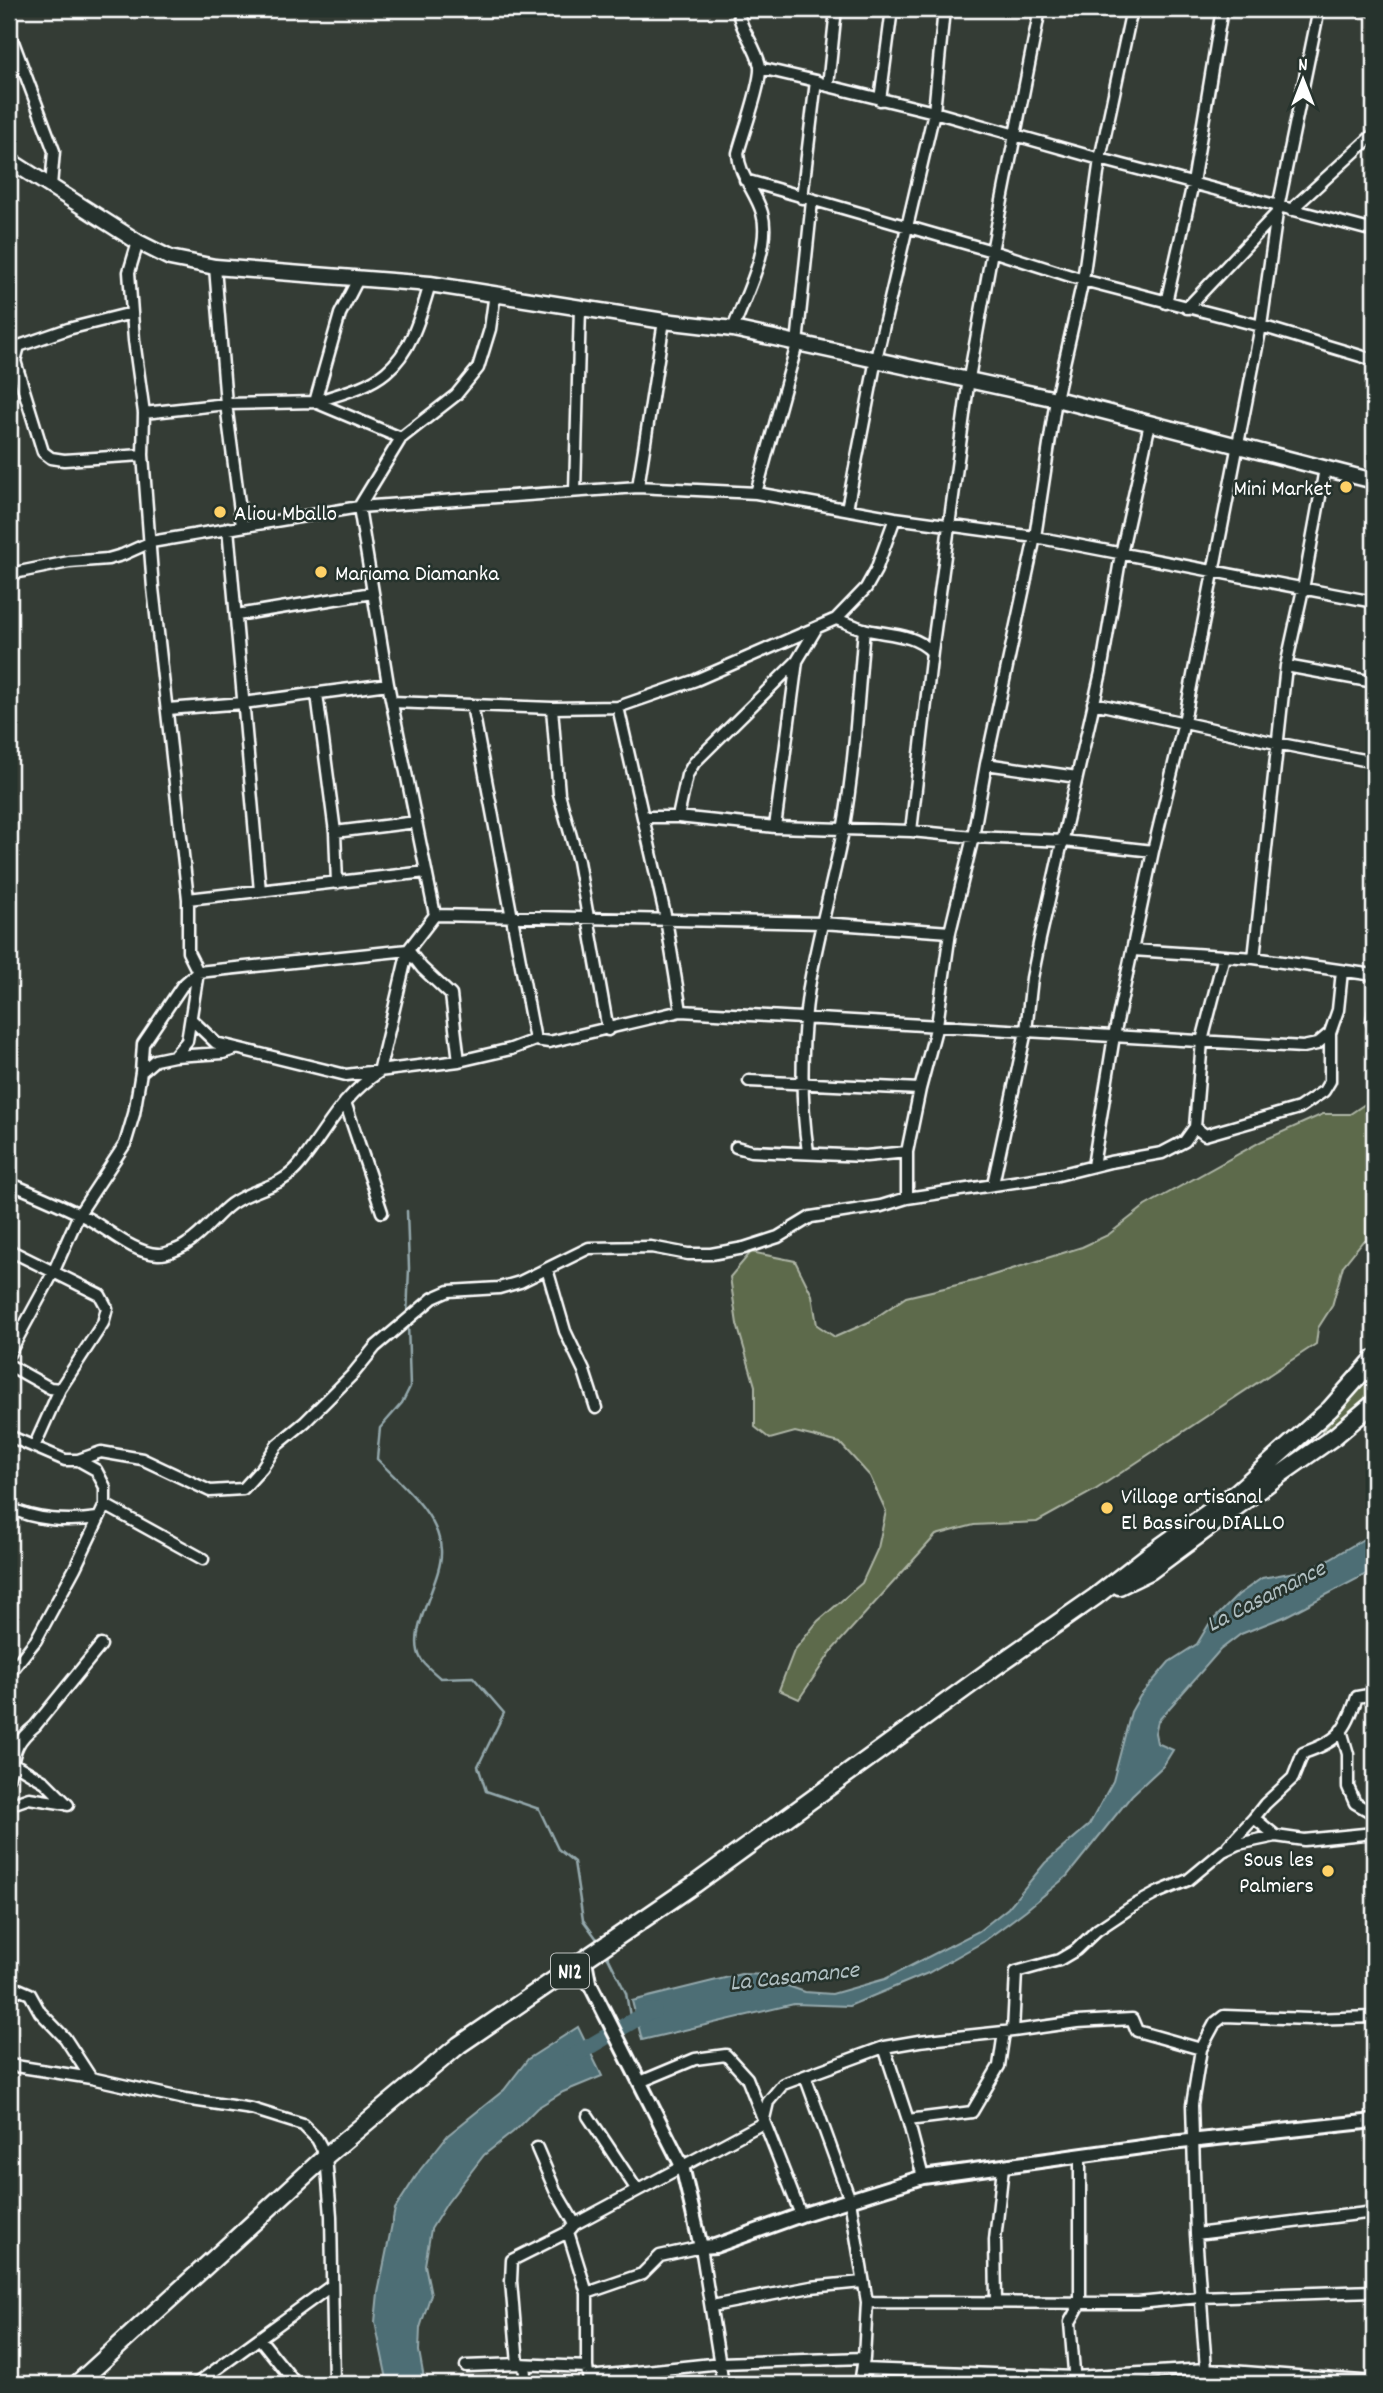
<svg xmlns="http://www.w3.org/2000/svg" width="1383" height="2393" font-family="Dekko,sans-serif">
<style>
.green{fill:#5d6b4c;stroke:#aeb5a6;stroke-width:2}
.water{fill:#4d6e74;stroke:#94a8ac;stroke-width:2}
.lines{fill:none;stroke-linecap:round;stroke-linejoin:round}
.stream{stroke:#94a8ac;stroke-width:2.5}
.river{stroke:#4d6e74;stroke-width:16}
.minor-casing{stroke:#fff;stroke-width:15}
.tertiary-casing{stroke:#fff;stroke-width:18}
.secondary-casing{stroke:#fff;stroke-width:19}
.primary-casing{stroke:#fff;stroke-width:21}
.minor{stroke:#26332d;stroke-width:10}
.tertiary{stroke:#26332d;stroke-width:12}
.secondary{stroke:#26332d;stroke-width:14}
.primary{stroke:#26332d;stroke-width:16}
.poi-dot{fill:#ffd166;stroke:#26332d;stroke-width:2.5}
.labels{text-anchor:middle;stroke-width:5;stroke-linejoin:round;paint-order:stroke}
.shield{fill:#26332d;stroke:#bec2c0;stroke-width:2}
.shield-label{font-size:21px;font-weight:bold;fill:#fff}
.poi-label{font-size:23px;fill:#fff;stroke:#26332d;text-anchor:start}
.water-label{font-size:24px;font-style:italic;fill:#afbec0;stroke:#26332d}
</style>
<rect width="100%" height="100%" fill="#343c35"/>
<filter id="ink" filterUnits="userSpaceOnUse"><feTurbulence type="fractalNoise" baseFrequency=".0143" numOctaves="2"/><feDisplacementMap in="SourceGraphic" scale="14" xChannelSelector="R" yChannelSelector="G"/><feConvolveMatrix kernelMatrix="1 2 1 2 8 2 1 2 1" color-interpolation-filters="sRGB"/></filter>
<g filter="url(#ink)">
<!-- green -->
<path class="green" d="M 1374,1098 L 1374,1241 L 1363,1241 L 1343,1266 L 1332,1306 L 1318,1328 L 1316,1344 L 1095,1490 L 1037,1522 L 974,1525 L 936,1535 L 833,1649 L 799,1699 L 779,1690 L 794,1651 L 818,1621 L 862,1583 L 878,1548 L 886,1511 L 870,1476 L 840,1443 L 795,1432 L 770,1439 L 755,1427 L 755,1386 L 737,1324 L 730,1277 L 751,1252 L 795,1261 L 812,1295 L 817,1325 L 835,1337 L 869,1322 L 906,1297 L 974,1281 L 1082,1247 L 1108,1235 L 1145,1206 L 1262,1141 L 1323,1114 L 1350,1114 Z
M 1374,1368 L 1374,1394 L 1323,1434 L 1322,1432 Z"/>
<!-- water -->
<path class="water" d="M 1374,1533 L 1374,1570 L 1286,1616 L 1241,1634 L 1220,1650 L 1158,1721 L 1155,1733 L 1157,1743 L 1173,1750 L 1163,1766 L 1132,1795 L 1067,1876 L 1026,1910 L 983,1942 L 928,1973 L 849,2006 L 794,2004 L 642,2040 L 632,2001 L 741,1974 L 771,1975 L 788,1986 L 805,1992 L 832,1994 L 885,1979 L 979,1931 L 1008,1908 L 1045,1863 L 1089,1825 L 1113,1781 L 1131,1712 L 1140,1696 L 1169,1662 L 1197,1644 L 1209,1624 L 1238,1595 L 1262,1578 L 1312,1569 Z
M 578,2027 L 602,2076 L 563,2092 L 537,2108 L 513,2132 L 484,2155 L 447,2203 L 431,2229 L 425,2265 L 431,2294 L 420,2328 L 419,2351 L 425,2384 L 388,2384 L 375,2322 L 378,2293 L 395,2209 L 420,2170 L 448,2135 L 504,2090 L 528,2059 Z"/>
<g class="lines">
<!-- stream -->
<path class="stream" d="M 407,1211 L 409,1268 L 407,1316
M 408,1323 L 410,1387 L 402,1403 L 380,1428 L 377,1459 C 401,1484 439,1514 441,1550 C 443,1582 405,1630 421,1659 C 425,1666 435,1673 440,1678 L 473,1677 L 504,1713 L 478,1766 L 486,1791 L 539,1809 L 558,1849 L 574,1862 L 583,1920 L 599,1942
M 607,1955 L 626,1993 L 631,2022"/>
<!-- river -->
<path class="river" d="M 570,2058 L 648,2012 L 654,2011"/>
<!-- minor casing -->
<g class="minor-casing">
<path id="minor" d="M 1365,9 L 1374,11
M 9,31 L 54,151 L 51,186
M 760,68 L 816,81 L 828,86 L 934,112 L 1100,159 L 1374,231
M 828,86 L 836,9
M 880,100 L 892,9
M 745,180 L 992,251 L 1083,280 L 1261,326 L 1374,360
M 802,198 L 816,81
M 1291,210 L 1374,134
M 215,267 L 226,404 L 242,526
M 1166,303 L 1193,183 L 1222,9
M 1187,308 L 1277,213
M 132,313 L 68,329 L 19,346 L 15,361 L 43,452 L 51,458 L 64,460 L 143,455
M 733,329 C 745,296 772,247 762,213 C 756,192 739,176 738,153 C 743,134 762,82 760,66 C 756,45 739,29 738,9
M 144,413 L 226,404 L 315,402 L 340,314 L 358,279
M 1150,423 L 1121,554 L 1101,672 L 1040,939 L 1032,978 L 1026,1031 L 1303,1047 L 1317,1044 L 1330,1033
M 401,438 L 315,402 C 338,394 367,388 386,372 C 412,351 421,314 430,284
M 1325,469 L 1303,589 L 1286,666 L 1374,682
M 638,487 L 664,321
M 575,491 L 580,307
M 756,493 L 797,344 L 812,201
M 847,509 L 876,359 L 934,112 L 944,9
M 228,528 L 260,891
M 9,574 L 69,562 L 108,559 L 122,555 L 151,542 L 359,507 L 638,487 L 756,493 L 895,518 L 1035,537 L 1374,602
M 237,615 L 372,593
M 836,619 C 845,622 854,626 863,629 C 887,635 914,633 932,652
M 317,694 L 335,832 L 337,883
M 392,702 L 552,708 L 618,707 L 696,680 L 836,619 L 866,588 L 876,570 L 895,518
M 1093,703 L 1276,743 L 1374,762
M 472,705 L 535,1040
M 618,707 L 666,919 L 681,1011
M 552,708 L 559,794 L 578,861 L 608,1030
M 168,709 L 243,703 L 388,684
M 986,764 L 1077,777
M 645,817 L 678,817 L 775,827 L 911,831 L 973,837 L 1064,841 L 1153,851
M 678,817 L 687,775 L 694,763 L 797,661 L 816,629
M 775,827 L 797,661
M 911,831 L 932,652 L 969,378 L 992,251 L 1040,9
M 335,832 L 416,822
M 188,899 L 426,872
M 435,915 L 822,923 L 950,932
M 408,950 L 422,968 L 451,995 L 459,1061
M 1133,950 L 1254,958 L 1374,975
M 1254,958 L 1286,666
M 191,1019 L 216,1043 L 346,1075 L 459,1061 L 511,1049 L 535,1040 L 549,1042 L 681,1011 L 1026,1031 L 993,1184
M 1372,1023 L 1374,1011
M 174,1056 L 223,1053 L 235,1049
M 141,1072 L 143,1044 L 182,986 L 198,972 L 408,950 L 435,915 L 388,684 L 359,507 L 401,438 L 456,395 L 478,368 L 490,329 L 495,293
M 749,1081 L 920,1089
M 345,1102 L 382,1212
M 1195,1127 L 1205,1135 L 1299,1108 L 1324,1091 L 1330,1081 L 1330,1033 L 1338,1010 L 1342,971
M 736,1147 L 751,1151 L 866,1156 L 907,1152
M 808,1152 C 800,1097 801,1042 809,987 C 818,934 833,883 843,831 C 855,764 858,696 864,629
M 1093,1166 L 1114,1036 L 1153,851 L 1184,722 L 1261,326 L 1277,213 L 1319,9
M 9,1183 C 35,1194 62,1205 87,1218 C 108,1229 133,1253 158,1254 C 165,1255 182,1248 188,1243 C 204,1233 216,1215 231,1204 C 255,1187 280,1189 300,1164 C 327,1130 341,1097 379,1072 L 408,950
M 907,1198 L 907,1152 L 920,1089 L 937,1025 L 950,932 L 973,837 L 986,764 L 1035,537 L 1056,399 L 1083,280 L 1100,159 L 1132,9
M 9,1250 L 100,1295 L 107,1308 L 103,1323 L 60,1389 L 50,1388 L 9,1365
M 547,1269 L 565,1331 L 584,1371 L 596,1408
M 9,1354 L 53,1273 L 79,1214 L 125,1144 L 134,1114 L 141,1072 L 155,1060 L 174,1056 L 187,1041 L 198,972 L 188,952 L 188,899 L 153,588 L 143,455 L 144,413 L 134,340 L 129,272 L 138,242
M 9,1436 L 65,1460 L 78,1460 L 101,1452 L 142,1459 L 210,1491 L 243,1489 L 262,1468 L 277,1445 L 305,1422 L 353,1374 L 375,1347 L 433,1298 L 449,1291 L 499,1288 L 520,1282 L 589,1248 L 651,1247 L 688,1254 L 711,1254 L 744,1248 L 778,1237 L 811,1217 L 881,1206 L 907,1198 L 1054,1176 L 1110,1162 L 1162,1153 L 1185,1141 L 1195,1127 L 1202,1041 L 1224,956
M 34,1447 L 60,1389
M 105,1505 L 203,1559
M 9,1507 C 34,1521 70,1522 98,1518
M 9,1674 L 36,1640 L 75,1568 L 105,1505 L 105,1487 L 96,1470 L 78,1460
M 1341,1730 L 1348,1754 L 1348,1787 L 1355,1803 L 1374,1814
M 9,1761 L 45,1782 L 68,1805
M 9,1777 C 15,1752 14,1743 35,1726 L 101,1645
M 9,1805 L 29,1798 L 67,1804
M 1276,1836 L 1254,1818 L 1265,1804 L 1293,1778 L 1303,1753 C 1338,1741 1345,1733 1357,1697 L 1374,1694
M 1228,1846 L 1254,1818
M 9,1985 L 30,1994 L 40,2012 L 65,2038 L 91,2078
M 1013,2031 L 1016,1972 L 1059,1960 L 1076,1950 L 1097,1930 L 1133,1906 L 1159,1892 L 1188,1880 L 1223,1851 L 1238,1844 L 1276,1836 L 1304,1840 L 1374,1833
M 884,2047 L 908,2120 L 923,2177
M 9,2065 L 91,2078 L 185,2099 L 252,2109 L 303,2125 L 317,2139 L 326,2156 L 331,2216 L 334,2384
M 805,2076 L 850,2200 L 867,2302 L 864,2358 L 860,2384
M 640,2082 L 695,2059 L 726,2055 L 747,2078 L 801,2215
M 588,2116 L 637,2190
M 908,2120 L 972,2112 L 999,2066 L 1004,2032
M 537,2148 L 555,2190 L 575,2224 L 763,2123 L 768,2102 L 783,2084 L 884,2047 L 919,2041 L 1013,2031 L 1077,2022 L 1132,2019 L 1137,2031 L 1201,2049
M 568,2232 L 587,2293 L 587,2367 L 589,2384
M 1196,2234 L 1374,2212
M 587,2293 L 642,2274 L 660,2256 L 701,2247 L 723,2384
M 867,2302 L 1138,2303 L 1200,2297 L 1374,2291
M 996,2302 L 995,2240 L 1003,2167
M 712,2306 L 811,2287 L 862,2282
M 260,2339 L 296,2384
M 518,2364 L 511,2281 L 512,2260 L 568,2232 L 575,2224
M 524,2365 L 526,2384
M 466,2366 L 518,2364 L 587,2367
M 863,2369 L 1075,2377 L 1206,2369 L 1374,2382
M 589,2377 L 721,2363 L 864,2358
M 196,2384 L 331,2286
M 1075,2384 L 1070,2322 L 1080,2304 L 1080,2155
M 1205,2384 L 1206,2369 L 1196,2234 L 1192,2105 L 1201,2049 L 1215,2023 L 1224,2016 L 1309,2019 L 1374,2017"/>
</g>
<!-- tertiary casing -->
<g class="tertiary-casing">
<path id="tertiary" d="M 585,1961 L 589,1982 L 682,2166 L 701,2247 L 715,2246 L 801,2215 L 923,2177 L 1171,2143 L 1374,2121"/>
</g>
<!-- secondary casing -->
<g class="secondary-casing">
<path id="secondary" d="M 9,160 L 138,242 L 170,258 L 215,267 L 430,284 L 664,321 L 733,329 L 1056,399 L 1374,481"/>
</g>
<!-- primary casing -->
<g class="primary-casing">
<path id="primary" d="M 1119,1586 L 1150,1571 L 1278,1476 L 1335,1436 L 1374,1403
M 77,2384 L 326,2156 L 459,2045 L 695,1884 L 996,1666 L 1095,1597 L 1150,1554 L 1237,1492 L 1330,1409 L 1374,1359"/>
</g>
<!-- minor -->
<use href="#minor" class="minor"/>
<!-- tertiary -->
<use href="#tertiary" class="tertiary"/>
<!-- secondary -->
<use href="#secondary" class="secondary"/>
<!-- primary -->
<use href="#primary" class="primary"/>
</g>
</g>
<!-- markers -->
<g class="poi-dot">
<circle cx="1346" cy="487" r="7"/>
<circle cx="220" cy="512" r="7"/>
<circle cx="321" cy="572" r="7"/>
<circle cx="1107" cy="1508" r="7"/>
<circle cx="1328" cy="1871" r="7"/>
</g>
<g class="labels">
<!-- shield labels -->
<rect class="shield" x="551" y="1953.5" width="38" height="35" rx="5"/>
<g class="shield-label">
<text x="570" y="1978">N12</text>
</g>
<!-- poi labels -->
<g class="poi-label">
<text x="1332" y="495" text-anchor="end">Mini Market</text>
<text x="234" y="520">Aliou Mballo</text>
<text x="335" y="580">Mariama Diamanka</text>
<text x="1121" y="1503">Village artisanal<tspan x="1121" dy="26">El Bassirou DIALLO</tspan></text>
<text x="1314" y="1866" text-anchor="end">Sous les<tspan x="1314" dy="26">Palmiers</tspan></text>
</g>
<!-- water labels -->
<g class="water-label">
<text transform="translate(1265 1595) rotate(-27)" y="8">La Casamance</text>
<text transform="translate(794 1975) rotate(-6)" y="8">La Casamance</text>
</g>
</g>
<!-- margin -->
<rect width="1383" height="2393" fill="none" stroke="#26332d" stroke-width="35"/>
<rect x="18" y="18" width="1348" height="2358" fill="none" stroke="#fff" stroke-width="2.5" filter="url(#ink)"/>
<!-- north arrow -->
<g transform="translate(1303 80)" stroke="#26332d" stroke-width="5" paint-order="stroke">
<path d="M0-5L12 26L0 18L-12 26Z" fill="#ffffff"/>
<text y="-10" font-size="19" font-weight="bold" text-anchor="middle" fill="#ffffff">N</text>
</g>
</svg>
